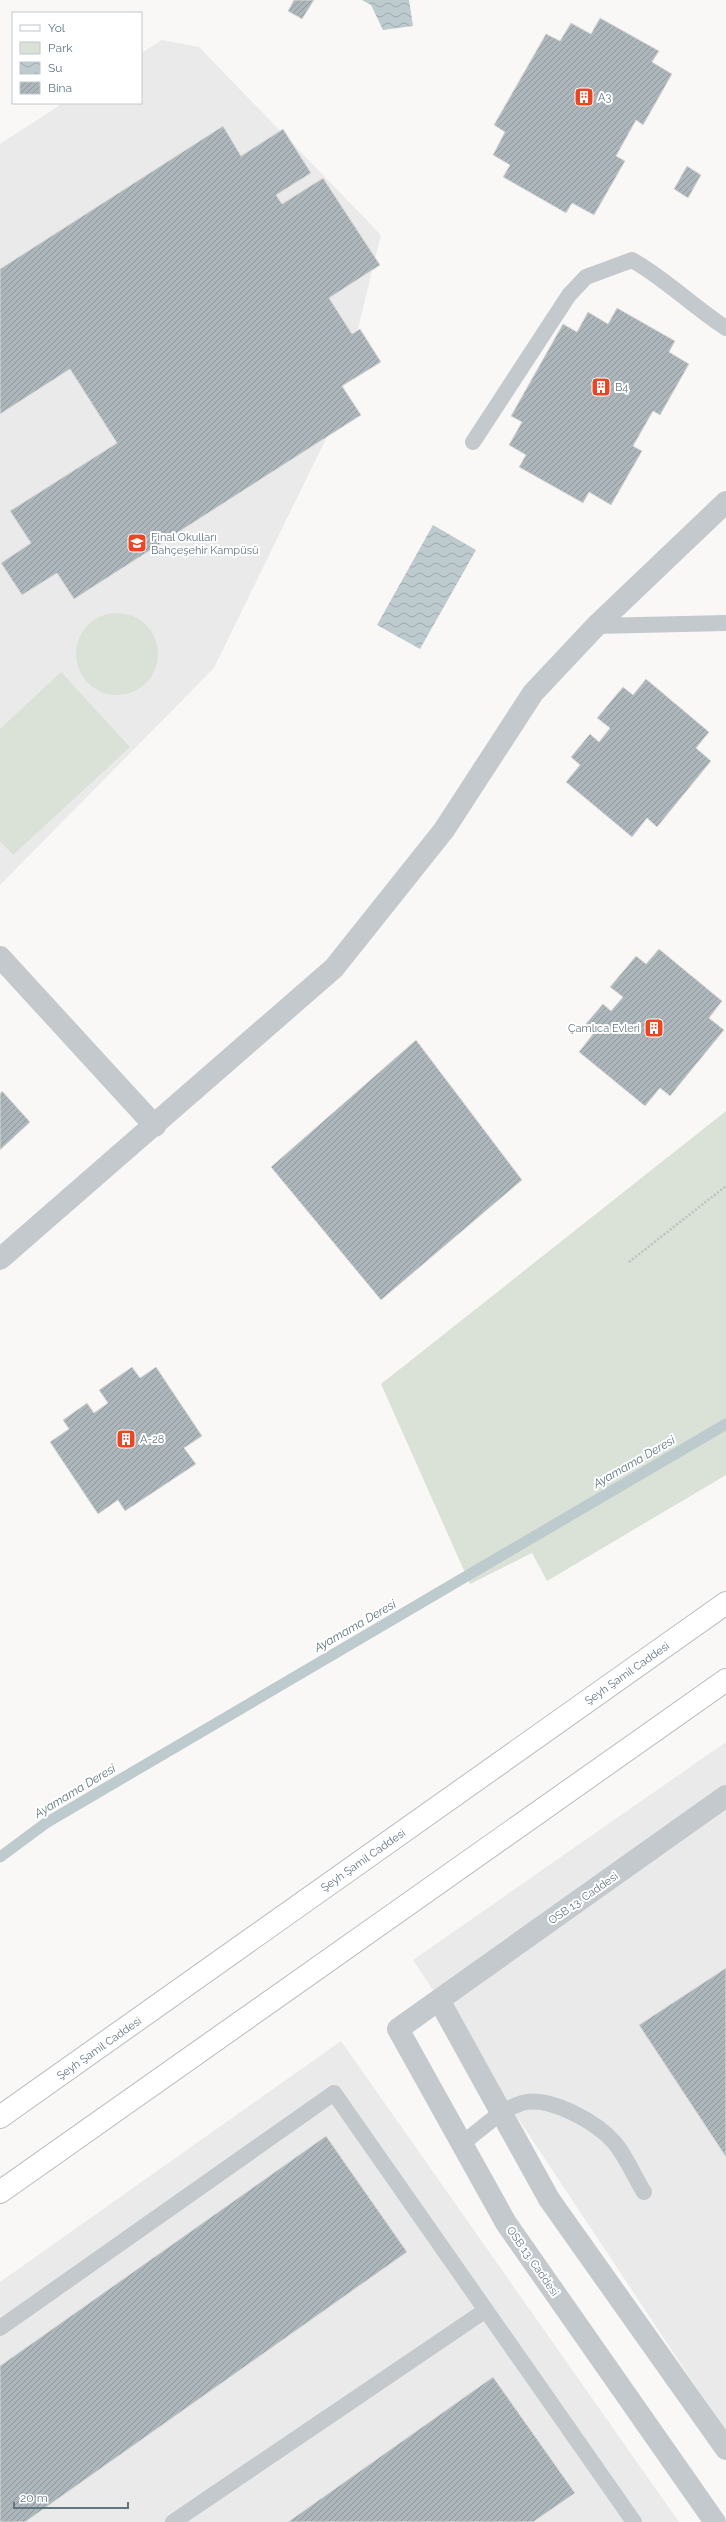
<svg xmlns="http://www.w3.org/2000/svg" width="726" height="2522" font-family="Raleway,sans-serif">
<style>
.built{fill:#e9eae9}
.park{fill:#dae1d7}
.water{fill:url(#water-waves)}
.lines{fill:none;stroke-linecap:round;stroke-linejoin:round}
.stream{stroke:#bdcace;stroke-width:11}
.building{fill:url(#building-hatch);stroke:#dadad8}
.primary-casing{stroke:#b7bcc0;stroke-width:24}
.path{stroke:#bfc2c4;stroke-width:2.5;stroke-dasharray:2 2;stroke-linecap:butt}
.service{stroke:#c3c9cc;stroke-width:16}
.minor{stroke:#c3c9cc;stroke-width:22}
.tertiary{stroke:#c3c9cc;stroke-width:22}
.primary{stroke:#fff;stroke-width:22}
.labels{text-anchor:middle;stroke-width:4;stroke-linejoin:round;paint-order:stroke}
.poi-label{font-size:11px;fill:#627682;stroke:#fff;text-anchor:start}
.street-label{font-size:11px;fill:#627682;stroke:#fff}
.water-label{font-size:12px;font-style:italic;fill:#5d767c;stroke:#fff}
</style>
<defs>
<pattern id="water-waves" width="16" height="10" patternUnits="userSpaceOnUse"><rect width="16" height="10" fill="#bdcace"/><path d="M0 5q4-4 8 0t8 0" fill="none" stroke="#9da9ad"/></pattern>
<pattern id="building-hatch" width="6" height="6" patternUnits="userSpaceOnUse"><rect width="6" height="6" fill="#acb6bb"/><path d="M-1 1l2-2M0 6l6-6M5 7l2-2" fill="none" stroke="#8f999d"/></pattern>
</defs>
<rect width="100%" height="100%" fill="#f9f8f6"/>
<!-- built -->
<path class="built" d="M 162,40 L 199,47 L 381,235 L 336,418 L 214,668 L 0,885 L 0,144 L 63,103 L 141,103 L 141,53 Z
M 726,1742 L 726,2432 L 413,1960 Z
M 341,2041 L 679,2522 L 0,2522 L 0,2282 Z"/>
<!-- park -->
<path class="park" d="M76 654a41 41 0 1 1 82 0a41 41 0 1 1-82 0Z
M 61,672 L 130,747 L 13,855 L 0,841 L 0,729 Z
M 726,1111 L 726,1475 L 547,1581 L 532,1553 L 470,1584 L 381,1384 Z"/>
<!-- water -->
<path class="water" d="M 362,0 L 409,0 L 413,26 L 383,30 L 371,5 Z
M 433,525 L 476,550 L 420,649 L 377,625 Z"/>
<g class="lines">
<!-- stream -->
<path class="stream" d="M 0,1857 L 46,1823 L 726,1424"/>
</g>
<!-- building -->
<path class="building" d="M 294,0 L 314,0 L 302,19 L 288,11 Z
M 600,18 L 659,51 L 652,62 L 672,74 L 643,125 L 636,120 L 616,156 L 625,161 L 594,215 L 572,203 L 566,213 L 503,177 L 510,165 L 493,155 L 505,132 L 494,125 L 546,34 L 560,41 L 571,23 L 591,34 Z
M 223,126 L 241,156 L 283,129 L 311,173 L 276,195 L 282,204 L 323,178 L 380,265 L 329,298 L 352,334 L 360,329 L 381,362 L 342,386 L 361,415 L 74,599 L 57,573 L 22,595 L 1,563 L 31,543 L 10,511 L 117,443 L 70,369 L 0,414 L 0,269 Z
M 687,166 L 701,175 L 688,198 L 674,189 Z
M 617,308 L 675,341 L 669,352 L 689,364 L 660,415 L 653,411 L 633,446 L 642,451 L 611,505 L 589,492 L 583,503 L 519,467 L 526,455 L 509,445 L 522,422 L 511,416 L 563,324 L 577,332 L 588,312 L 608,324 Z
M 646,679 L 709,732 L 696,748 L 711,761 L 657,827 L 647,818 L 632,837 L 566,782 L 580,765 L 571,757 L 590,734 L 599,742 L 610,728 L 597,718 L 623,687 L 633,695 Z
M 659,949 L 722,1001 L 709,1018 L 724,1030 L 670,1096 L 660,1088 L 645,1106 L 579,1052 L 593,1034 L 584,1026 L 603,1004 L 611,1011 L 623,997 L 610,987 L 636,956 L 646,964 Z
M 416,1040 L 522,1180 L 381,1300 L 271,1167 Z
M 2,1091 L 30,1122 L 0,1150 L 0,1094 Z
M 132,1367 L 140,1378 L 156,1367 L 202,1436 L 184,1448 L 196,1464 L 125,1511 L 118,1500 L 98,1514 L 50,1442 L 69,1429 L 63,1420 L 87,1403 L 94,1413 L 108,1403 L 99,1390 Z
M 726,1968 L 726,2157 L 639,2025 Z
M 326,2136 L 407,2252 L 25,2522 L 0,2522 L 0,2366 Z
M 493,2377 L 575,2493 L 533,2522 L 288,2522 Z"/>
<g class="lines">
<!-- primary casing -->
<g class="primary-casing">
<path id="primary" d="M 0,2117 L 726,1603
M 0,2192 L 726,1680"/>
</g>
<!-- path -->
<path class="path" d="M 629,1262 L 726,1186"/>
<!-- service -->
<path class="service" d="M 473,442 L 569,295 L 586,277 L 632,260 C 666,279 693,307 726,328
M 596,626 L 726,623
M 462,2144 C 480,2130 500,2110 522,2103 C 549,2095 596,2122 614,2142 C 626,2156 634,2176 644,2192
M 0,2328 L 334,2093 L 634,2522
M 173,2522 L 486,2310"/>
<!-- minor -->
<path class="minor" d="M 0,957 L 155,1126"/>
<!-- tertiary -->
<path class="tertiary" d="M 0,1259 L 334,968 L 444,830 L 533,693 L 596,626 L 726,502
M 439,2000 L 549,2199 L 726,2449
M 715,2522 L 506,2223 L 398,2029 L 726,1796"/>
<!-- primary -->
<use href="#primary" class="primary"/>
</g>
<!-- icons -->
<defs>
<g id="building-square" transform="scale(1)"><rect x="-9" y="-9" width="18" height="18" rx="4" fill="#ec4522" stroke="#fff"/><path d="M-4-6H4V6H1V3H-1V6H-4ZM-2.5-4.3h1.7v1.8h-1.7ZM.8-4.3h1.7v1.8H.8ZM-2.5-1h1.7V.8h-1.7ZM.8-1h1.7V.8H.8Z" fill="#fff"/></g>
<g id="school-square" transform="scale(1)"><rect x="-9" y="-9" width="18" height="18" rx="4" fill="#ec4522" stroke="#fff"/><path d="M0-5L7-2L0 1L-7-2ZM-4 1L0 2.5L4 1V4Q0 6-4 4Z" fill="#fff"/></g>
</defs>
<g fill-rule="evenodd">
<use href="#building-square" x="584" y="97"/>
<use href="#building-square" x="601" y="387"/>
<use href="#school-square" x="137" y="543"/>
<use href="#building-square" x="654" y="1028"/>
<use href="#building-square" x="126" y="1439"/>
</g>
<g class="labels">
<!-- poi labels -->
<g class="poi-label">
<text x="598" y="101">A3</text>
<text x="615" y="391">B4</text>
<text x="151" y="541">Final Okulları<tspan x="151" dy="13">Bahçeşehir Kampüsü</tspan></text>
<text x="640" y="1032" text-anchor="end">Çamlıca Evleri</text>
<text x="140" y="1443">A-28</text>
</g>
<!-- street labels -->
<g class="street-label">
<text transform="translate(627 1673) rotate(-35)" y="4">Şeyh Şamil Caddesi</text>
<text transform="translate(363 1860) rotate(-35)" y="4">Şeyh Şamil Caddesi</text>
<text transform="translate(583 1898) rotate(-35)" y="4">OSB 13. Caddesi</text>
<text transform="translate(99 2048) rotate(-35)" y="4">Şeyh Şamil Caddesi</text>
<text transform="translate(533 2261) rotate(55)" y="4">OSB 13. Caddesi</text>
</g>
<!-- water labels -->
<g class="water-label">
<text transform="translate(634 1462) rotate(-30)" y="4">Ayamama Deresi</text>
<text transform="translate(355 1626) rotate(-30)" y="4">Ayamama Deresi</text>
<text transform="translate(75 1791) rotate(-31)" y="4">Ayamama Deresi</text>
</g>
</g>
<!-- legend -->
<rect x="12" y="12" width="130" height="92" fill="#ffffff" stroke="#c0c8cd"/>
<rect x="20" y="25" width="20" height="6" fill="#ffffff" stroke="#c0c8cd"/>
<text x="48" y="32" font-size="12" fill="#627682">Yol</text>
<rect x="20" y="42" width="20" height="12" fill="#dae1d7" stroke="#c0c8cd"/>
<text x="48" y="52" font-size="12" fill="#627682">Park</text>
<rect x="20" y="62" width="20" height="12" fill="url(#water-waves)" stroke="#c0c8cd"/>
<text x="48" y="72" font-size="12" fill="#627682">Su</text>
<rect x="20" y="82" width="20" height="12" fill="url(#building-hatch)" stroke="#c0c8cd"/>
<text x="48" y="92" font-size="12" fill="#627682">Bina</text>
<!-- scale -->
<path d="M14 2502v6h114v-6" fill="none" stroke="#627682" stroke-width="2"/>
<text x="20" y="2502" font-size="12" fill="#627682" stroke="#ffffff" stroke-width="3" paint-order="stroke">20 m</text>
</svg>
